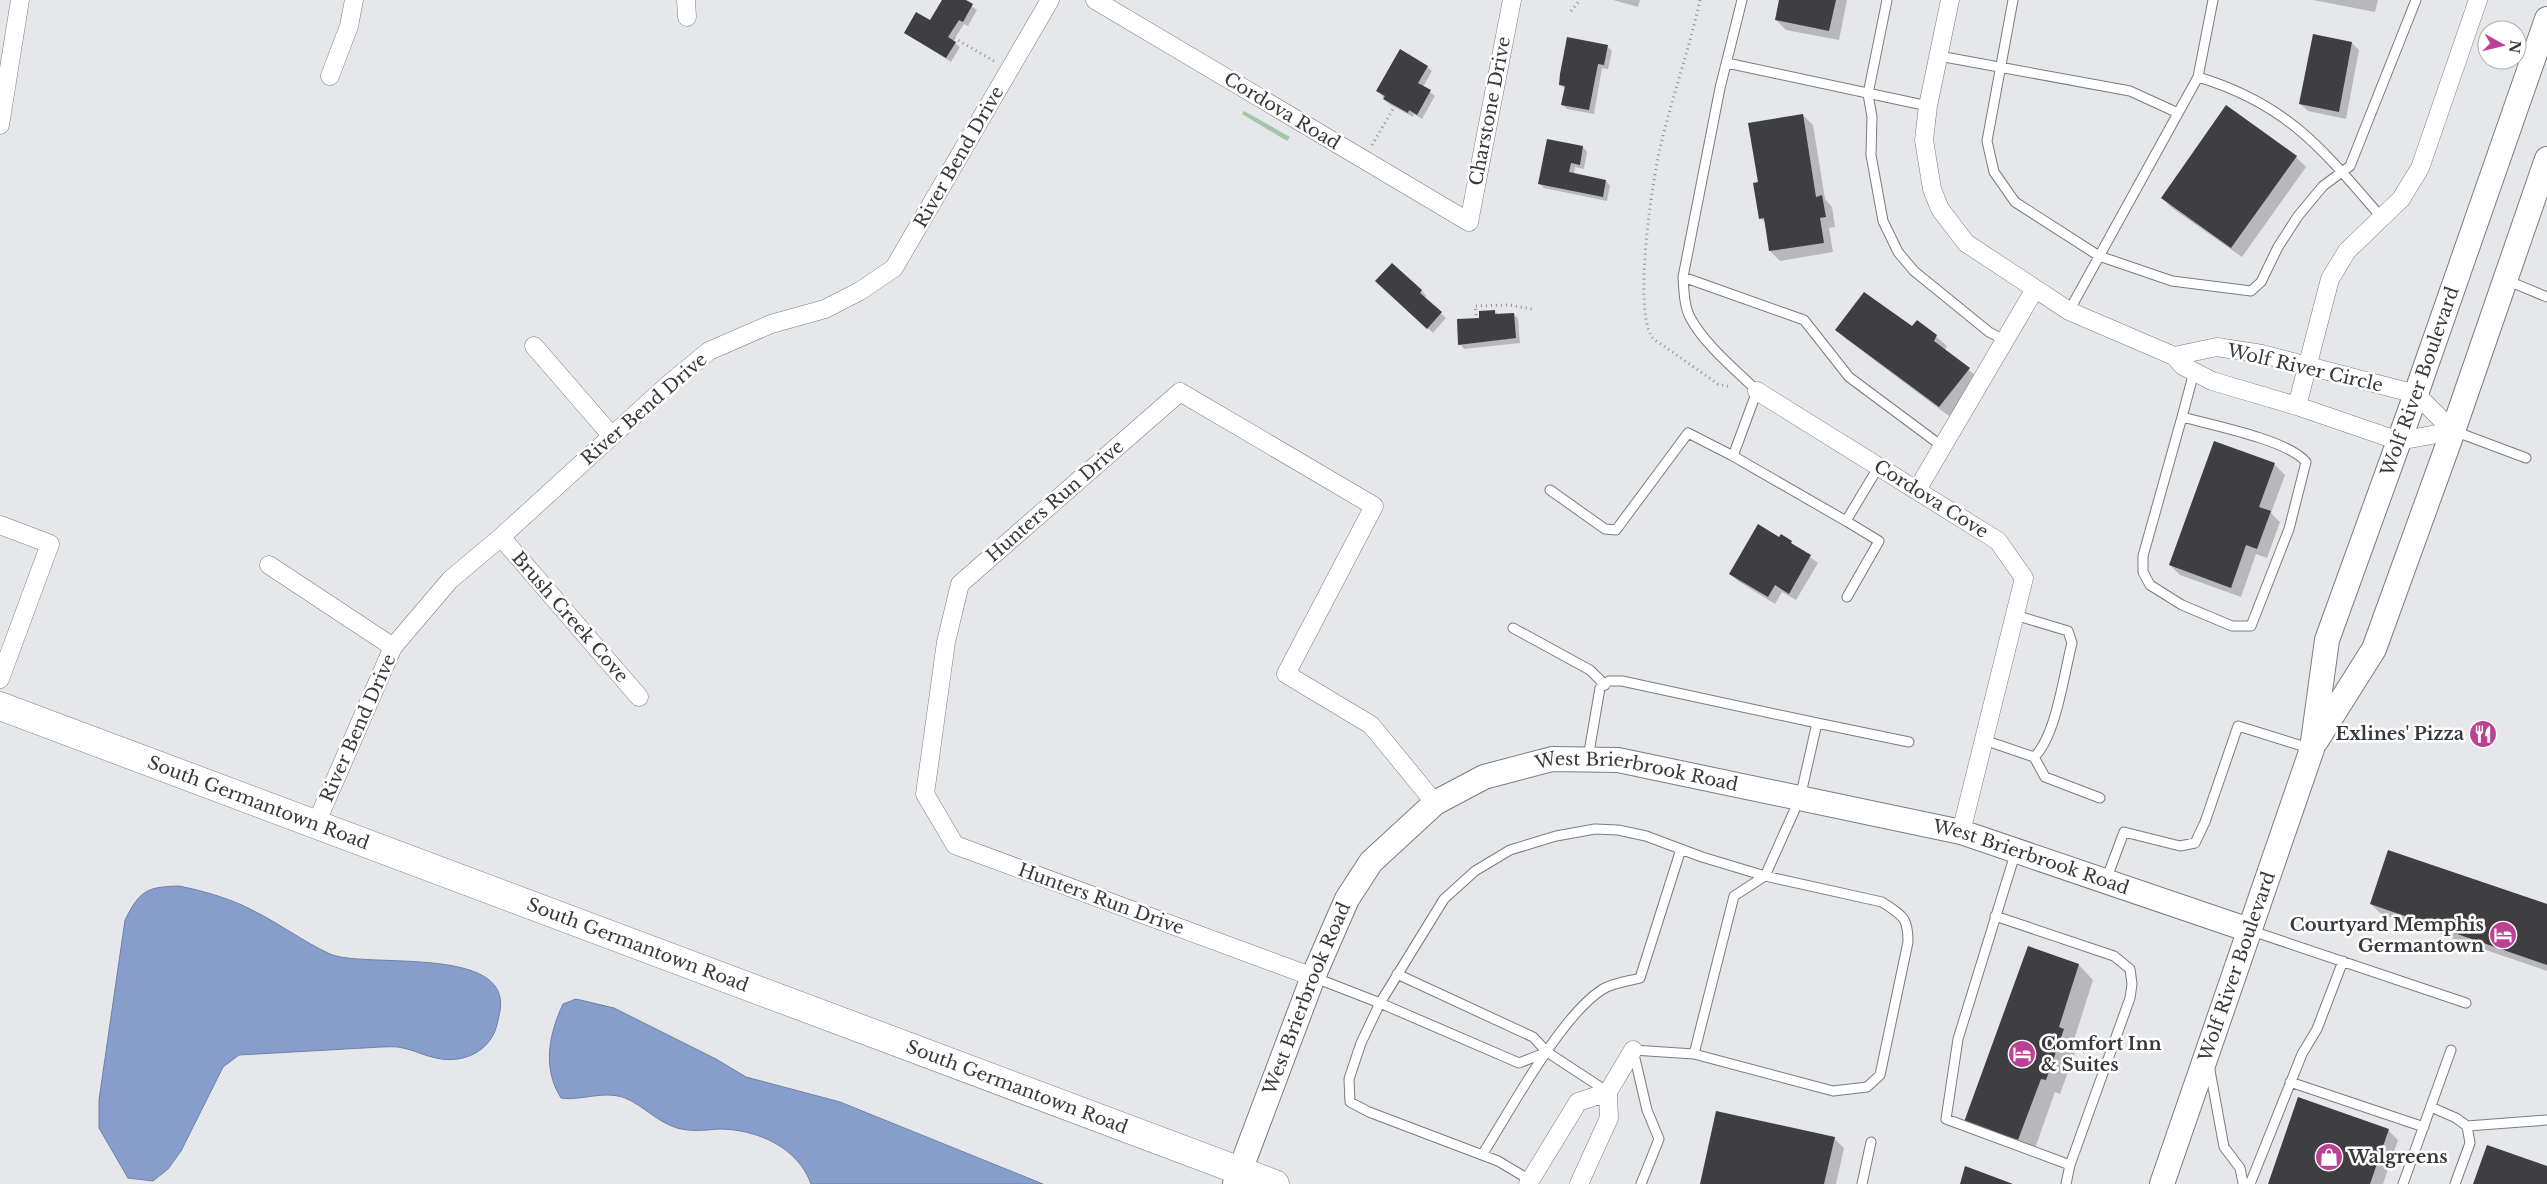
<svg xmlns="http://www.w3.org/2000/svg" width="2547" height="1184" font-family="'Libre Baskerville',serif">
<style>
.green{fill:#a4c4ac}
.water{fill:#879ecd;stroke:#6f80a1}
.shadow{fill:#0003}
.building{fill:#3f3f41}
.lines{fill:none;stroke-linecap:round;stroke-linejoin:round}
.lane-casing{stroke:#7b7c7f;stroke-width:11}
.street-casing{stroke:#7b7c7f;stroke-width:19}
.secondary-casing{stroke:#7b7c7f;stroke-width:26}
.primary-casing{stroke:#7b7c7f;stroke-width:29}
.path{stroke:#909193;stroke-width:3;stroke-dasharray:1 4;stroke-linecap:butt}
.lane{stroke:#fff;stroke-width:9}
.street{stroke:#fff;stroke-width:18}
.secondary{stroke:#fff;stroke-width:24}
.primary{stroke:#fff;stroke-width:28}
.labels{text-anchor:middle;stroke-width:5;stroke-linejoin:round;paint-order:stroke}
.street-label{font-size:18px;fill:#38393a;stroke:#fff}
.poi-label{font-size:18px;font-weight:bold;fill:#38393a;stroke:#fff;text-anchor:end}
</style>
<rect width="100%" height="100%" fill="#e6e7ea"/>
<!-- green -->
<path class="green" d="M 1244,111 L 1290,137 L 1287,141 L 1242,114 Z"/>
<!-- water -->
<path class="water" d="M 179,886 C 204,891 232,899 254,911 C 280,924 304,942 330,954 C 364,969 512,944 500,1011 C 498,1020 497,1029 492,1037 C 481,1056 457,1063 436,1058 C 425,1056 414,1050 403,1048 C 396,1046 388,1047 381,1047 L 239,1055 L 223,1067 L 181,1151 L 168,1169 L 153,1181 L 128,1178 L 99,1128 L 99,1100 L 125,920 C 140,890 147,887 179,886 Z
M 576,999 L 614,1008 L 716,1059 L 746,1077 L 840,1102 L 1043,1184 L 811,1184 C 798,1147 756,1129 719,1129 C 706,1130 691,1132 677,1128 C 657,1122 644,1106 625,1098 C 603,1090 582,1101 561,1098 C 542,1068 549,1034 563,1004 Z"/>
<!-- shadow -->
<path class="shadow" d="M 943,0 L 963,0 L 977,10 L 968,26 L 964,24 L 953,41 L 960,47 L 951,62 L 905,33 L 930,22 Z
M 1613,0 L 1640,0 L 1638,7 Z
M 1778,0 L 1850,0 L 1847,0 L 1839,40 L 1786,30 L 1776,20 L 1780,2 Z
M 2313,0 L 2378,0 L 2375,12 Z
M 2352,43 L 2359,50 L 2346,119 L 2308,111 L 2300,104 Z
M 1607,46 L 1612,51 L 1608,69 L 1602,68 L 1594,114 L 1567,109 L 1562,104 L 1565,89 L 1561,85 Z
M 1427,67 L 1432,71 L 1423,87 L 1435,96 L 1422,119 L 1414,114 L 1413,117 L 1389,104 L 1378,91 Z
M 1803,115 L 1813,125 L 1825,199 L 1832,207 L 1835,227 L 1829,228 L 1833,252 L 1780,261 L 1770,251 L 1766,223 L 1760,218 L 1759,183 Z
M 1583,147 L 1587,152 L 1584,169 L 1575,167 L 1574,174 L 1606,181 L 1610,186 L 1607,201 L 1544,188 L 1540,184 Z
M 2296,157 L 2306,167 L 2242,257 L 2172,208 L 2162,198 Z
M 1392,264 L 1422,291 L 1426,296 L 1424,298 L 1446,318 L 1433,333 L 1377,281 Z
M 1495,311 L 1499,315 L 1514,314 L 1518,319 L 1520,343 L 1464,349 L 1460,344 L 1481,319 Z
M 1918,321 L 1947,346 L 1944,351 L 1979,378 L 1949,416 L 1846,339 L 1836,329 L 1913,328 Z
M 2215,443 L 2275,465 L 2285,475 L 2271,513 L 2280,522 L 2267,558 L 2256,554 L 2241,597 L 2180,575 L 2170,565 Z
M 1781,536 L 1818,563 L 1796,600 L 1782,592 L 1775,604 L 1738,581 L 1730,574 Z
M 2371,904 L 2547,906 L 2547,971 L 2381,914 Z
M 2029,948 L 2079,965 L 2093,980 L 2074,1040 L 2078,1045 L 2060,1094 L 2055,1092 L 2033,1154 L 1980,1136 L 1965,1122 Z
M 2388,1130 L 2398,1140 L 2383,1184 L 2270,1184 Z
M 1834,1138 L 1844,1148 L 1836,1184 L 1701,1184 Z"/>
<!-- building -->
<path class="building" d="M 942,0 L 966,0 L 973,4 L 963,22 L 959,20 L 948,37 L 956,42 L 946,58 L 904,33 L 916,12 L 930,20 Z
M 1779,0 L 1836,0 L 1829,31 L 1775,20 Z
M 2313,34 L 2352,42 L 2339,112 L 2299,104 Z
M 1567,37 L 1608,45 L 1604,65 L 1598,64 L 1589,110 L 1561,105 L 1565,86 L 1559,85 L 1560,74 Z
M 1400,49 L 1428,66 L 1418,83 L 1431,90 L 1417,115 L 1409,110 L 1408,113 L 1383,99 L 1385,96 L 1376,91 Z
M 2226,105 L 2297,156 L 2231,248 L 2161,198 Z
M 1803,114 L 1816,197 L 1822,195 L 1826,217 L 1820,218 L 1824,243 L 1769,251 L 1764,218 L 1759,219 L 1753,183 L 1758,182 L 1748,123 Z
M 1547,139 L 1583,146 L 1580,165 L 1571,163 L 1569,172 L 1606,180 L 1603,197 L 1538,184 Z
M 1392,263 L 1422,290 L 1420,293 L 1442,312 L 1427,329 L 1375,281 Z
M 1864,292 L 1912,326 L 1917,320 L 1937,335 L 1934,341 L 1970,368 L 1939,407 L 1835,330 Z
M 1495,310 L 1495,314 L 1514,313 L 1516,338 L 1458,345 L 1457,319 L 1479,318 L 1479,311 Z
M 2214,441 L 2275,463 L 2259,507 L 2271,511 L 2257,549 L 2246,545 L 2231,588 L 2169,565 Z
M 1758,524 L 1779,537 L 1781,534 L 1792,541 L 1791,543 L 1811,555 L 1789,594 L 1775,585 L 1768,597 L 1729,574 Z
M 2388,850 L 2547,904 L 2547,965 L 2370,904 Z
M 2028,946 L 2079,964 L 2059,1027 L 2064,1029 L 2046,1080 L 2041,1079 L 2018,1140 L 1964,1122 Z
M 2298,1097 L 2389,1129 L 2370,1184 L 2268,1184 Z
M 1716,1111 L 1835,1137 L 1824,1184 L 1700,1184 Z
M 2487,1145 L 2547,1166 L 2547,1184 L 2473,1184 Z
M 1965,1166 L 2013,1184 L 1960,1184 Z"/>
<g class="lines">
<!-- lane casing -->
<g class="lane-casing">
<path id="lane" d="M 1887,0 L 1868,94 L 1872,117 L 1871,155 L 1883,221 L 1898,252 L 1914,271 L 1989,332 L 2006,341
M 2013,0 L 1987,141 L 1994,172 L 2015,202 L 2099,256 L 2172,281 L 2251,291 L 2261,282 L 2278,247 L 2298,216 L 2323,186 L 2350,166 L 2416,0
M 1939,56 L 2130,91 L 2178,113
M 1727,63 L 1928,106
M 2198,77 C 2288,104 2323,150 2382,218
M 1683,277 L 1804,320 L 1849,377 L 1943,447
M 2506,280 L 2547,297
M 2069,311 L 2198,77 L 2213,0
M 2182,417 L 2143,556 L 2143,572 L 2150,585 L 2182,605 L 2232,626 L 2251,626 L 2289,529 L 2306,462 C 2288,440 2212,425 2182,417 L 2194,372
M 2454,431 L 2526,458
M 1733,456 L 1846,521 L 1879,466
M 1550,490 L 1605,529 L 1616,530 L 1688,433 L 1733,456 L 1757,391 C 1735,369 1706,346 1691,319 C 1684,307 1684,291 1683,277 L 1720,88 L 1742,0
M 1846,521 L 1879,541 L 1847,597
M 1513,628 L 1590,670 L 1605,685
M 1984,740 L 2034,757 C 2056,737 2064,673 2072,643 L 2068,631 L 2015,615
M 2034,757 L 2045,777 L 2100,798
M 1588,758 L 1600,688 L 1609,681 L 1622,681 L 1817,723
M 2106,880 L 2124,832 L 2180,846 L 2195,843 L 2205,822 L 2238,726 L 2312,749
M 1995,916 L 2114,956 L 2130,969 L 2132,984 L 2130,998 L 2070,1165 L 1946,1119 L 1958,1039 L 2016,851
M 2249,930 L 2466,1003
M 1397,974 L 1533,1037 L 1547,1052 L 1608,1092
M 1313,977 L 1380,1003 L 1444,899 L 1475,871 L 1510,850 L 1556,836 L 1595,829 L 1618,830 L 1646,836 L 1702,857 L 1765,876 L 1800,798 L 1817,723 L 1909,742
M 2209,1065 L 2224,1147 L 2240,1168 L 2243,1183
M 2290,1082 L 2424,1127
M 2431,1107 L 2456,1118 L 2467,1126 L 2470,1143 L 2455,1184
M 2467,1126 L 2547,1120
M 1482,1155 C 1510,1111 1561,1015 1603,989 C 1613,983 1629,981 1640,978 L 1681,849
M 1530,1180 L 1498,1161 L 1369,1112 L 1350,1102 L 1349,1079 L 1361,1043 L 1380,1003 L 1519,1063 L 1547,1052
M 1641,1184 L 1659,1139 L 1647,1110 L 1633,1050 L 1694,1054 L 1833,1091 L 1867,1087 L 1880,1075 L 1908,942 C 1908,917 1903,916 1882,902 L 1765,876 L 1734,896 L 1694,1054
M 1862,1184 L 1871,1142
M 2066,1184 L 2070,1165
M 2250,1184 L 2302,1054 L 2317,1029 L 2343,961
M 2403,1184 L 2451,1050"/>
</g>
<!-- street casing -->
<g class="street-casing">
<path id="street" d="M 686,0 L 687,17
M 1095,0 L 1469,222 L 1512,0
M 1950,0 L 1928,106 L 1924,140 L 1932,189 L 1940,209 L 1966,243 L 2069,311 L 2174,356 L 2183,366 L 2212,381 L 2297,406 L 2399,441 L 2453,431
M 330,76 L 349,26 L 354,0
M 0,125 L 20,0
M 534,346 L 611,435
M 2174,356 L 2217,347 L 2262,354 L 2416,394 L 2453,431
M 1757,391 L 1998,541 L 2024,578 L 1961,832
M 2297,406 L 2330,279 L 2347,251 L 2401,199 L 2420,168 L 2478,0
M 1917,490 L 2035,289
M 0,525 L 50,544 L 0,679
M 501,537 L 639,697
M 269,565 L 393,647
M 315,826 L 393,647 L 450,580 L 501,537 L 670,383 L 709,351 L 771,324 L 825,309 L 860,291 L 894,268 L 1050,0
M 1313,977 L 955,845 L 925,794 L 946,642 L 960,584 L 1180,392 L 1374,506 L 1286,674 L 1371,725 L 1435,803
M 1608,1092 L 1633,1050
M 1528,1184 L 1578,1102 L 1608,1092 L 1609,1118 L 1579,1184"/>
</g>
<!-- secondary casing -->
<g class="secondary-casing">
<g id="secondary">
<path d="M 2316,741 L 2374,649 L 2453,431 L 2547,159"/>
<path id="s1" d="M 1235,1184 L 1313,977 L 1347,899 L 1371,862 L 1435,803 L 1484,777 L 1552,759 L 1618,760 L 1961,832 L 2249,930"/>
<path id="s2" d="M 2162,1184 L 2312,749 L 2327,640 L 2416,394 L 2547,19"/>
</g>
</g>
<!-- primary casing -->
<g class="primary-casing">
<g id="primary">
<path id="s3" d="M 0,706 L 1275,1184"/>
</g>
</g>
<!-- path -->
<path class="path" d="M 1700,0 C 1689,50 1672,98 1660,148 C 1652,183 1633,308 1652,337 C 1654,340 1658,342 1661,344 L 1718,384 L 1732,387
M 1571,11 L 1580,0
M 954,38 L 994,61
M 1372,145 L 1393,109
M 1476,315 L 1475,306 L 1509,305 L 1532,309"/>
<!-- lane -->
<use href="#lane" class="lane"/>
<!-- street -->
<use href="#street" class="street"/>
<!-- secondary -->
<use href="#secondary" class="secondary"/>
<!-- primary -->
<use href="#primary" class="primary"/>
</g>
<!-- icons -->
<defs>
<g id="restaurant-disc" transform="scale(1.4375)"><circle r="9.5" fill="#bc4194" stroke="#fff"/><path d="M-5-6h1v4h1v-4h1v4h1v-4h1v5L-1.5 .5V6h-2V.5L-5-1ZM5-6V6H3V1.5H1.5Q1.5-4 5-6Z" fill="#fff"/></g>
<g id="hotel-disc" transform="scale(1.4375)"><circle r="9.5" fill="#bc4194" stroke="#fff"/><path d="M-6-4.5h1.5V1H6V5H4.5V3h-9V5H-6ZM-4 0a1.8 1.8 0 1 1 3.6 0ZM.5 0V-2.5h3Q6-2.5 6 0Z" fill="#fff"/></g>
<g id="shop-disc" transform="scale(1.4375)"><circle r="9.5" fill="#bc4194" stroke="#fff"/><path d="M-5-2.5h2.3a2.7 3.5 0 0 1 5.4 0H5L5.5 6h-11ZM-1.5-2.5h3a1.5 2.3 0 0 0-3 0Z" fill="#fff"/></g>
</defs>
<g fill-rule="evenodd">
<use href="#restaurant-disc" x="2483" y="734"/>
<use href="#hotel-disc" x="2503" y="935"/>
<use href="#hotel-disc" x="2022" y="1054"/>
<use href="#shop-disc" x="2329" y="1157"/>
</g>
<g class="labels">
<!-- street labels -->
<g class="street-label">
<text transform="translate(1282 111) rotate(31)" y="6">Cordova Road</text>
<text transform="translate(1490 111) rotate(-79)" y="6">Charstone Drive</text>
<text transform="translate(959 157) rotate(-60)" y="6">River Bend Drive</text>
<text transform="translate(2305 368) rotate(13)" y="6">Wolf River Circle</text>
<text dy="6" stroke="none"><textPath href="#s2" startOffset="845">Wolf River Boulevard</textPath></text>
<text transform="translate(644 409) rotate(-41)" y="6">River Bend Drive</text>
<text transform="translate(1931 499) rotate(32)" y="6">Cordova Cove</text>
<text transform="translate(1055 501) rotate(-41)" y="6">Hunters Run Drive</text>
<text transform="translate(570 617) rotate(49)" y="6">Brush Creek Cove</text>
<text transform="translate(358 728) rotate(-66)" y="6">River Bend Drive</text>
<text dy="6" stroke="none"><textPath href="#s1" startOffset="649">West Brierbrook Road</textPath></text>
<text dy="6" stroke="none"><textPath href="#s3" startOffset="276">South Germantown Road</textPath></text>
<text dy="6" stroke="none"><textPath href="#s1" startOffset="1054">West Brierbrook Road</textPath></text>
<text transform="translate(1101 899) rotate(20)" y="6">Hunters Run Drive</text>
<text dy="6" stroke="none"><textPath href="#s3" startOffset="681">South Germantown Road</textPath></text>
<text dy="6" stroke="none"><textPath href="#s2" startOffset="230">Wolf River Boulevard</textPath></text>
<text dy="6" stroke="none"><textPath href="#s1" startOffset="199">West Brierbrook Road</textPath></text>
<text dy="6" stroke="none"><textPath href="#s3" startOffset="1086">South Germantown Road</textPath></text>
</g>
<!-- poi labels -->
<g class="poi-label">
<text x="2464" y="740">Exlines' Pizza</text>
<text x="2484" y="931">Courtyard Memphis<tspan x="2484" dy="21">Germantown</tspan></text>
<text x="2041" y="1050" text-anchor="start">Comfort Inn<tspan x="2041" dy="21">&amp; Suites</tspan></text>
<text x="2348" y="1163" text-anchor="start">Walgreens</text>
</g>
</g>
<!-- north arrow -->
<g transform="translate(2502 45) rotate(98)"><circle r="24" fill="#ffffff" stroke="#afb0b0"/>
<path d="M0-4L9 19L0 12L-9 19Z" fill="#bc4194"/>
<text y="-8" font-size="14" font-weight="bold" text-anchor="middle" fill="#38393a">N</text>
</g>
</svg>
